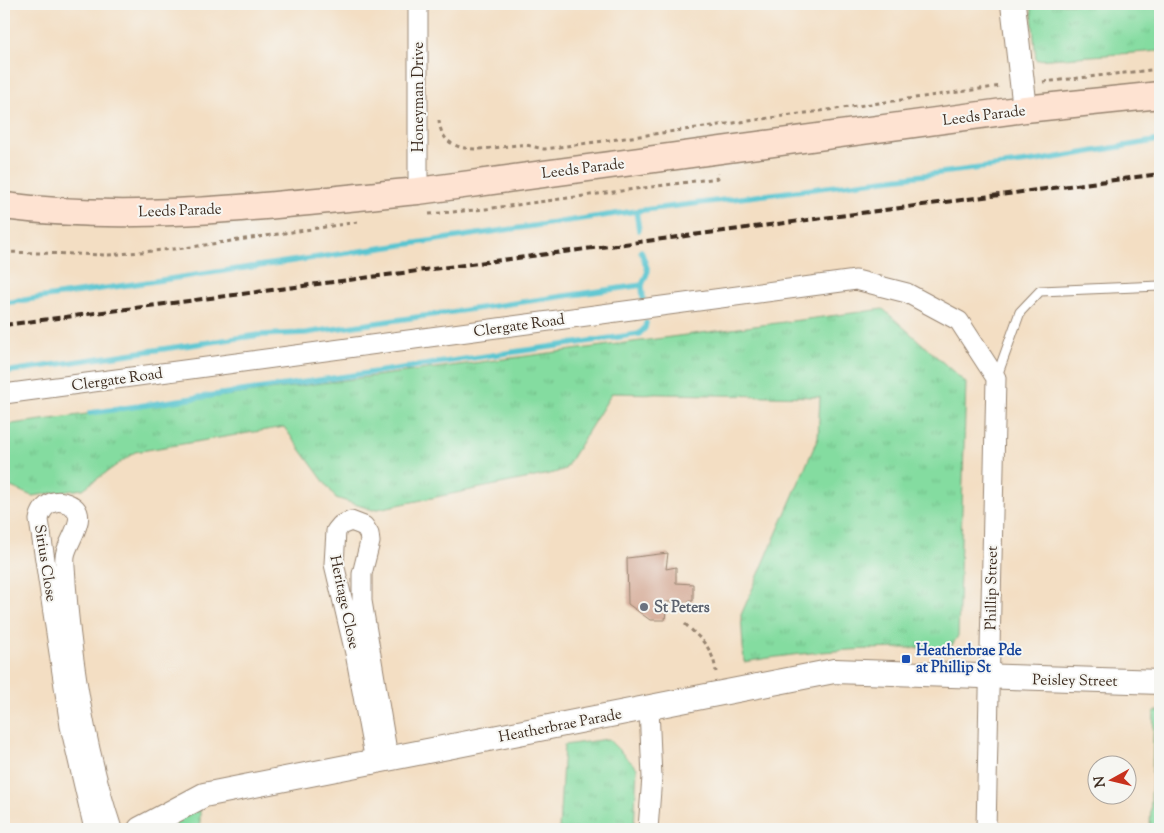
<svg xmlns="http://www.w3.org/2000/svg" width="1164" height="833" font-family="'Sorts Mill Goudy',serif">
<style>
.park{fill:url(#park-tufts);stroke:#60835f}
.lines{fill:none;stroke-linecap:round;stroke-linejoin:round}
.stream{stroke:#59c5d0;stroke-width:5.5}
.building{fill:#d09f88}
.service-casing{stroke:#978470;stroke-width:11}
.minor-casing{stroke:#978470;stroke-width:21}
.tertiary-casing{stroke:#978470;stroke-width:26}
.secondary-casing{stroke:#978470;stroke-width:29}
.path{stroke:#978470;stroke-width:3;stroke-dasharray:4 4;stroke-linecap:butt}
.service{stroke:#fff;stroke-width:9}
.minor{stroke:#fff;stroke-width:19}
.tertiary{stroke:#fff;stroke-width:24}
.secondary{stroke:#fee3d2;stroke-width:26}
.rail{stroke:#3b2a1e;stroke-width:4;stroke-dasharray:8 4;stroke-linecap:butt}
.worship-dot{fill:#6b7280;stroke:#f6f6f2;stroke-width:2}
.transit-dot{fill:#1a4fb4;stroke:#f6f6f2;stroke-width:2}
.labels{text-anchor:middle;stroke-width:4;stroke-linejoin:round;paint-order:stroke}
.street-label{font-size:15px;fill:#3b2a1e;stroke:#f6f6f2}
.worship-label{font-size:15px;font-weight:bold;fill:#5b616d;stroke:#f6f6f2;text-anchor:start}
.transit-label{font-size:15px;font-weight:bold;fill:#164399;stroke:#f6f6f2;text-anchor:start}
</style>
<defs>
<pattern id="park-tufts" width="24" height="20" patternUnits="userSpaceOnUse" patternTransform="scale(1.25)"><rect width="24" height="20" fill="#84dca0"/><path d="M3 7l-1-3M5 7V3M7 7l1-3M15 17l-1-3M17 17v-4M19 17l1-3" fill="none" stroke="#73bd89"/></pattern>
</defs>
<rect width="100%" height="100%" fill="#f6f6f2"/>
<filter id="ink" filterUnits="userSpaceOnUse"><feTurbulence type="fractalNoise" baseFrequency=".02" numOctaves="2"/><feDisplacementMap in="SourceGraphic" scale="10" xChannelSelector="R" yChannelSelector="G"/><feConvolveMatrix kernelMatrix="1 2 1 2 8 2 1 2 1" color-interpolation-filters="sRGB"/></filter>
<filter id="wash" filterUnits="userSpaceOnUse"><feTurbulence type="fractalNoise" baseFrequency=".0096" numOctaves="4" result="noise"/><feDisplacementMap in="SourceGraphic" scale="20" xChannelSelector="R" yChannelSelector="G"/><feGaussianBlur stdDeviation="1.12" result="paint"/><feColorMatrix in="noise" values="0 0 0 0 0 0 0 0 0 0 0 0 0 0 0 0 0 1.4 0 .05"/><feComposite in="paint" operator="in"/></filter>
<g filter="url(#wash)">
<rect width="100%" height="100%" fill="#f3dec3"/>
<!-- park -->
<path class="park" d="M 1031,4 L 1160,4 L 1160,51 L 1036,60 Z
M 883,309 L 966,383 L 958,636 L 950,648 C 880,647 813,650 744,662 L 741,615 L 818,438 L 820,397 L 612,393 L 565,469 L 554,473 L 373,510 L 336,498 L 284,427 L 135,452 L 83,489 L 32,496 L 4,484 L 4,425 Z
M 1154,711 L 1160,711 L 1160,829 L 1150,829 Z
M 608,739 L 637,768 L 634,829 L 559,829 L 564,745 Z
M 200,807 L 200,829 L 163,829 Z"/>
<g class="lines">
<!-- stream -->
<path class="stream" d="M 639,230 L 636,211 L 1036,161 L 1160,140
M 641,251 L 648,271 L 642,285 L 643,298
M 4,303 L 636,211
M 4,372 L 259,335 L 305,333 L 642,285
M 90,413 L 639,334 L 645,328 L 646,323"/>
</g>
<g id="blocks">
<!-- building -->
<path class="building" d="M 668,553 L 666,569 L 676,567 L 676,583 L 693,584 L 693,601 L 667,602 L 665,620 L 650,620 L 628,604 L 627,558 Z"/>
</g>
</g>
<g filter="url(#ink)">
<use href="#blocks" fill-opacity="0" stroke="#978470" stroke-width="1"/>
<g class="lines">
<!-- service casing -->
<g class="service-casing">
<path id="service" d="M 997,376 L 1020,312 L 1040,291 L 1160,286"/>
</g>
<!-- minor casing -->
<g class="minor-casing">
<path id="minor" d="M 418,191 L 418,4
M 4,394 L 856,280 L 907,293 L 959,321 L 996,378 L 986,829
M 375,761 L 355,653 L 334,564 L 336,531 L 341,525 L 351,521 L 364,526 L 369,534 L 370,542 L 362,574 L 362,601 L 388,757
M 94,829 L 70,726 L 39,520 C 41,508 51,499 63,502 C 96,511 67,539 65,556 C 64,564 66,574 66,583 C 72,666 86,750 112,829
M 648,829 L 652,777 L 649,708"/>
</g>
<!-- tertiary casing -->
<g class="tertiary-casing">
<path id="tertiary" d="M 1013,4 L 1025,109
M 140,829 L 204,795 L 834,671 L 1160,682"/>
</g>
<!-- secondary casing -->
<g class="secondary-casing">
<path id="secondary" d="M 4,206 C 141,224 281,204 418,191 L 1025,109 L 1160,95"/>
</g>
<!-- path -->
<path class="path" d="M 1043,82 L 1160,69
M 439,120 C 442,161 492,147 518,145 C 527,144 536,148 545,149 L 712,126
M 713,129 L 712,126 L 1002,86
M 429,214 L 486,209 L 718,178 L 718,173
M 4,252 L 108,255 L 185,248 L 358,222
M 685,624 C 702,640 713,648 716,672"/>
<!-- service -->
<use href="#service" class="service"/>
<!-- minor -->
<use href="#minor" class="minor"/>
<!-- tertiary -->
<use href="#tertiary" class="tertiary"/>
<!-- secondary -->
<use href="#secondary" class="secondary"/>
<!-- rail -->
<path class="rail" d="M 4,325 L 1160,174"/>
</g>
</g>
<!-- markers -->
<circle class="worship-dot" cx="644" cy="607" r="5"/>
<rect class="transit-dot" x="901" y="654" width="10" height="10" rx="2.5"/>
<g class="labels">
<!-- street labels -->
<g class="street-label">
<text transform="translate(418 97) rotate(-90)" y="5">Honeyman Drive</text>
<text transform="translate(984 115) rotate(-7)" y="5">Leeds Parade</text>
<text transform="translate(583 168) rotate(-7)" y="5">Leeds Parade</text>
<text transform="translate(180 210) rotate(-2)" y="5">Leeds Parade</text>
<text transform="translate(519 325) rotate(-8)" y="5">Clergate Road</text>
<text transform="translate(117 379) rotate(-8)" y="5">Clergate Road</text>
<text transform="translate(46 563) rotate(81)" y="5">Sirius Close</text>
<text transform="translate(991 588) rotate(-89)" y="5">Phillip Street</text>
<text transform="translate(345 602) rotate(78)" y="5">Heritage Close</text>
<text transform="translate(1075 680) rotate(1)" y="5">Peisley Street</text>
<text transform="translate(560 725) rotate(-11)" y="5">Heatherbrae Parade</text>
</g>
<!-- worship labels -->
<g class="worship-label">
<text x="654" y="612">St Peters</text>
</g>
<!-- transit labels -->
<g class="transit-label">
<text x="916" y="655">Heatherbrae Pde<tspan x="916" dy="17">at Phillip St</tspan></text>
</g>
</g>
<!-- margin -->
<rect width="1164" height="833" fill="none" stroke="#f6f6f2" stroke-width="20"/>
<!-- north arrow -->
<g transform="translate(1112 780) rotate(262)"><circle r="24" fill="#f6f6f2" stroke="#aba49d"/>
<path d="M0-4L9 19L0 12L-9 19Z" fill="#c8321e"/>
<text y="-8" font-size="14" font-weight="bold" text-anchor="middle" fill="#3b2a1e">N</text>
</g>
</svg>
